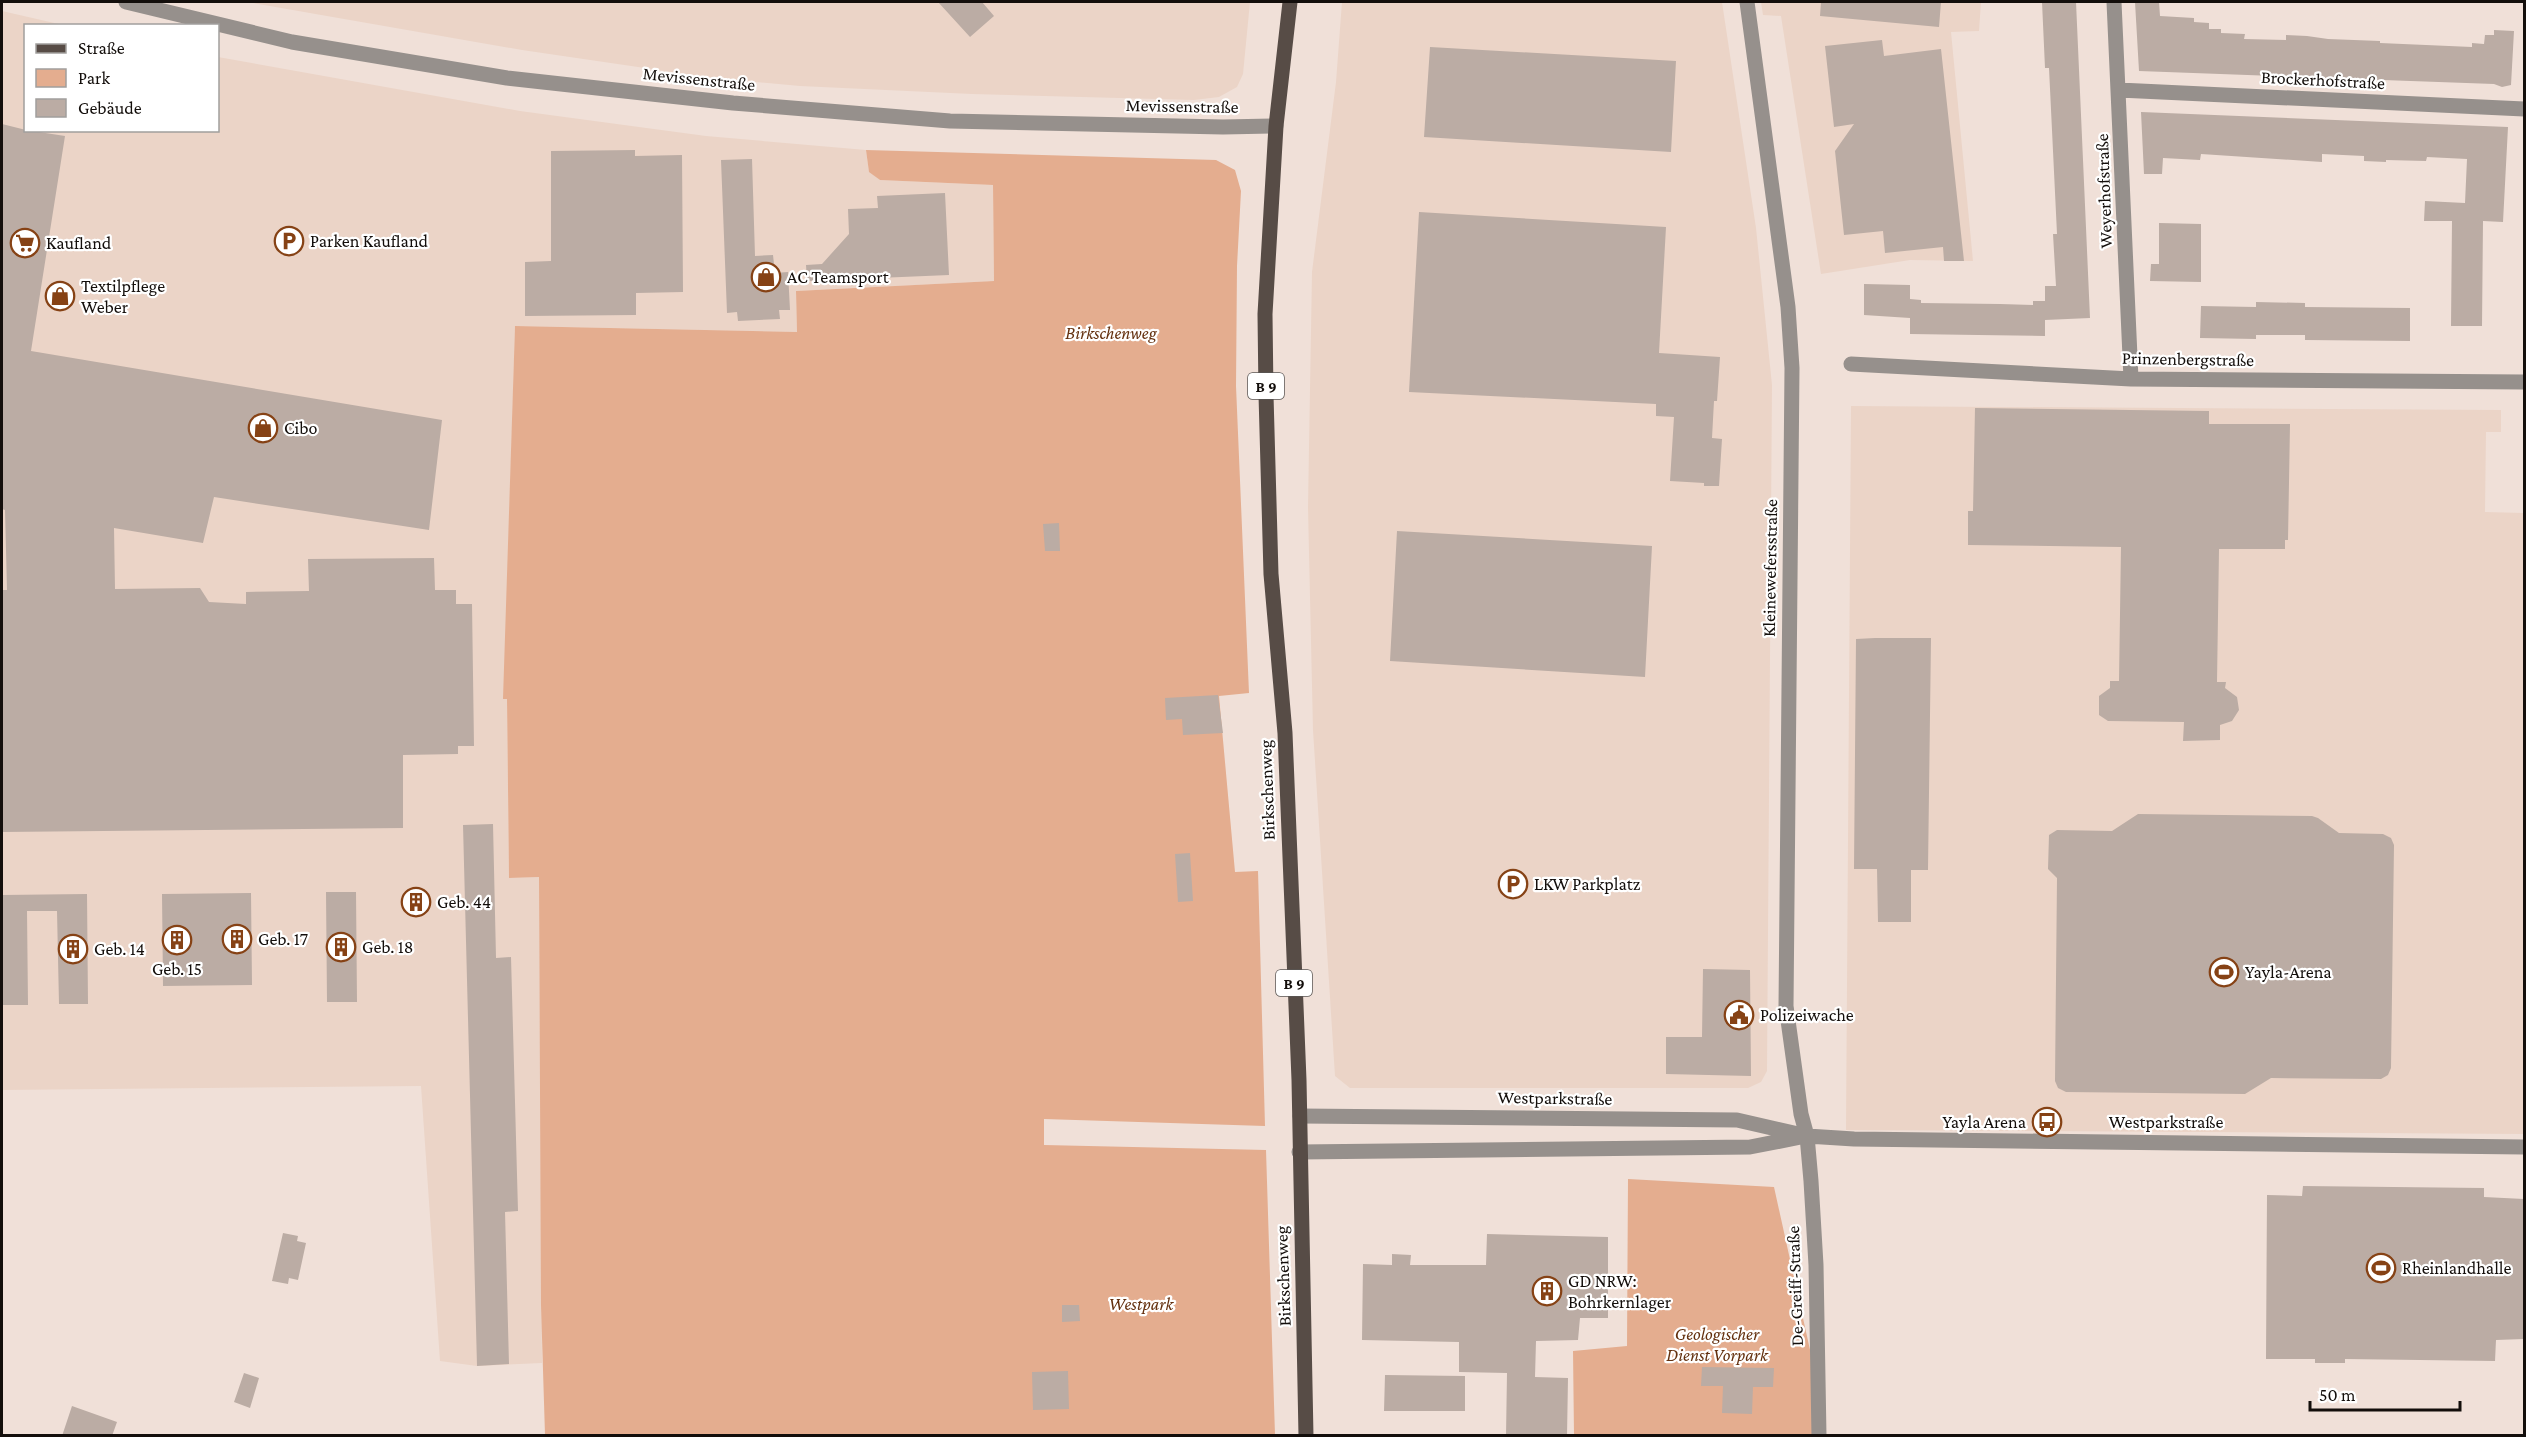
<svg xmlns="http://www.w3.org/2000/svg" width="2526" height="1437" font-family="'Crimson Pro',serif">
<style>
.built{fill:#ebd4c7}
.green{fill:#e4ad8f}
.building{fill:#bbaca4}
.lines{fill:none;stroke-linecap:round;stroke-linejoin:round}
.minor{stroke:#96908c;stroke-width:15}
.major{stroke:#574c46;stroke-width:15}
.labels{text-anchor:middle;stroke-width:4.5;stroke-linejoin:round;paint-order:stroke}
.shield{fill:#fff;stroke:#5a5654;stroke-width:1.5}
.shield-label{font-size:16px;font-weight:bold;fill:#130e0b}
.street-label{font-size:18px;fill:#130e0b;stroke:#fff}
.poi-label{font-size:18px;fill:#130e0b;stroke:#fff;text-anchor:start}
.park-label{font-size:18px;font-style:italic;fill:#632f0d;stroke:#fff}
</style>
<rect width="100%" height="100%" fill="#f0e0d8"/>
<!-- built -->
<path class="built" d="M 247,2 L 1250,2 L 1243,74 L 1237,87 L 1219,97 L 1194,100 L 972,94 L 800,86 L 713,78 L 522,50 Z
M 1342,2 L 1722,2 L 1756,228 L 1772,385 L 1767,1071 L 1761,1082 L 1748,1088 L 1350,1088 L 1335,1076 L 1313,730 L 1308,507 L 1312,272 L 1336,82 Z
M 1761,2 L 1981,2 L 1979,31 L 1951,32 L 1973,261 L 1910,260 L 1821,274 L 1781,16 L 1763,15 Z
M 2,11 L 63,25 L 26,26 L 26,130 L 218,130 L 218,57 L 520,111 L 706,136 L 866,150 L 869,171 L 880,180 L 993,185 L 994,281 L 796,291 L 797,332 L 515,326 L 504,699 L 507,699 L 509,878 L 539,877 L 542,1363 L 477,1366 L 440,1361 L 421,1086 L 2,1090 Z
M 1851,406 L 2501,410 L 2501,432 L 2486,432 L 2485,512 L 2524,513 L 2524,1134 L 1846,1130 Z"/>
<!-- green -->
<path class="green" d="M 866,150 L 1216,160 L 1235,170 L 1241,191 L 1237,266 L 1236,386 L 1249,693 L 1219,696 L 1235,872 L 1258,871 L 1265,1126 L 1044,1119 L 1044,1145 L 1266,1150 L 1275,1435 L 545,1435 L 541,1305 L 539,877 L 509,878 L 507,699 L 503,699 L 515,326 L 797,332 L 796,291 L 994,281 L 993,185 L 880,180 L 869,172 Z
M 1628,1179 L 1774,1187 L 1818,1386 L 1813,1435 L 1574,1435 L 1573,1351 L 1627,1346 Z"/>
<!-- building -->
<path class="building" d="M 938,2 L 982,2 L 994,16 L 970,37 Z
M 1821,2 L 1941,2 L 1939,27 L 1820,16 Z
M 2042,2 L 2076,2 L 2090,318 L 2045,320 L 2045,336 L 1978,335 L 1910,334 L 1910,318 L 1864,315 L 1864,284 L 1910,285 L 1910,299 L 1921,300 L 1921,303 L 2000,304 L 2033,305 L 2033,301 L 2045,301 L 2045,286 L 2056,286 L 2053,234 L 2057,234 L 2049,68 L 2045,68 Z
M 2135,2 L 2159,2 L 2160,16 L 2194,18 L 2194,22 L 2209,23 L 2209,29 L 2221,29 L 2221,33 L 2245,34 L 2244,39 L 2286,40 L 2286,35 L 2307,36 L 2328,39 L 2380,41 L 2380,43 L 2472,47 L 2472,43 L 2484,44 L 2485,35 L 2494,35 L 2494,30 L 2514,31 L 2511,85 L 2502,87 L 2494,84 L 2139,71 Z
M 1882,40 L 1884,56 L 1941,49 L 1964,261 L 1944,261 L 1943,247 L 1885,253 L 1883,231 L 1844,235 L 1835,151 L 1854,124 L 1834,127 L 1825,46 Z
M 1430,47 L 1676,61 L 1671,152 L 1424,137 Z
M 2141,112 L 2508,127 L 2503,222 L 2483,221 L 2482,326 L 2451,326 L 2452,221 L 2424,221 L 2425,201 L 2465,203 L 2467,159 L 2427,157 L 2426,161 L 2386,160 L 2386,162 L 2364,161 L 2364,156 L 2322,154 L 2322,162 L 2201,154 L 2200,160 L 2163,158 L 2162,174 L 2144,174 Z
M 2,124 L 26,130 L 65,136 L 31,351 L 442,420 L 429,530 L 214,497 L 203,543 L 114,528 L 115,589 L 200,588 L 209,602 L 246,604 L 246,592 L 309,591 L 308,559 L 434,558 L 435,590 L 456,590 L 456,604 L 472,604 L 474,746 L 458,746 L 458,754 L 403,755 L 403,828 L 2,832 L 2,590 L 7,590 L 5,510 L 2,509 Z
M 635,150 L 635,156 L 682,155 L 683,292 L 636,293 L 636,315 L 525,316 L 525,262 L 551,261 L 551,151 Z
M 752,159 L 755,256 L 773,255 L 775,273 L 788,272 L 790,310 L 779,310 L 780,319 L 738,321 L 737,312 L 727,313 L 721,160 Z
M 945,193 L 949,275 L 807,281 L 806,265 L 822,264 L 849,234 L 848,209 L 878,208 L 877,196 Z
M 1419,212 L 1666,227 L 1659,353 L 1720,357 L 1717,401 L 1714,401 L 1712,438 L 1722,439 L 1719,486 L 1704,486 L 1704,483 L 1670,481 L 1674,417 L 1656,416 L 1656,404 L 1409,392 Z
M 2159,223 L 2201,224 L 2201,282 L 2150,281 L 2151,264 L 2159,264 Z
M 2256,302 L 2305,303 L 2305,307 L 2410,308 L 2410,341 L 2305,340 L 2305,335 L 2256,335 L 2256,339 L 2200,338 L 2201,306 L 2256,307 Z
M 1975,408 L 2209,411 L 2209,424 L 2290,424 L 2288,540 L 2285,540 L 2285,549 L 2219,549 L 2217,682 L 2226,682 L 2225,688 L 2237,697 L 2239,710 L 2232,721 L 2220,725 L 2220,740 L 2183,741 L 2184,722 L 2108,721 L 2099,715 L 2099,696 L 2110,688 L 2110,681 L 2119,681 L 2121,547 L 1968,545 L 1968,511 L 1973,511 Z
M 1059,523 L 1060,551 L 1045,551 L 1043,524 Z
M 1397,531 L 1652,546 L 1645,677 L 1390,661 Z
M 1875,638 L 1931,638 L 1928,870 L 1911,870 L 1911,922 L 1878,922 L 1877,869 L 1854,869 L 1856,639 Z
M 1218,695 L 1223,733 L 1183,735 L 1182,719 L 1166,720 L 1165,698 Z
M 2138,814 L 2312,816 L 2318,818 L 2339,833 L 2383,834 L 2391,838 L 2394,845 L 2391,1068 L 2388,1075 L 2381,1079 L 2271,1078 L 2245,1094 L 2066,1092 L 2058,1088 L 2055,1081 L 2057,878 L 2048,869 L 2049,835 L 2057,830 L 2112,831 Z
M 493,824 L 496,958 L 511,957 L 518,1211 L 505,1212 L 509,1364 L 477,1366 L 463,825 Z
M 1190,853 L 1193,901 L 1178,902 L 1175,854 Z
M 326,892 L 356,892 L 357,1002 L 327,1002 Z
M 251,893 L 252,985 L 163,986 L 162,894 Z
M 87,894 L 88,1004 L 59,1004 L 57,911 L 27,911 L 28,1005 L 2,1005 L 2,895 Z
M 1703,969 L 1750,970 L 1751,1076 L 1666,1074 L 1666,1037 L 1702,1037 Z
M 2303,1186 L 2484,1188 L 2484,1197 L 2524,1199 L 2524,1339 L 2496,1340 L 2495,1361 L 2345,1359 L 2345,1363 L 2315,1363 L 2315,1359 L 2266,1359 L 2267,1195 L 2302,1196 Z
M 283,1233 L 298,1236 L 297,1241 L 306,1243 L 298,1280 L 289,1278 L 288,1284 L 272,1281 Z
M 1487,1234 L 1608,1237 L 1608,1318 L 1580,1318 L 1578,1340 L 1536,1341 L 1535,1377 L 1568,1378 L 1567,1436 L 1506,1436 L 1507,1373 L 1459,1372 L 1459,1342 L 1362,1340 L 1363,1264 L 1392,1265 L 1392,1254 L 1411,1255 L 1410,1265 L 1486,1265 Z
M 1062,1305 L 1079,1305 L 1080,1321 L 1062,1322 Z
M 1702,1367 L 1774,1368 L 1773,1387 L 1753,1387 L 1752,1414 L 1722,1413 L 1723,1386 L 1701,1386 Z
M 1068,1371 L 1069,1409 L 1033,1410 L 1032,1372 Z
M 244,1373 L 259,1378 L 250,1408 L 234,1402 Z
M 1385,1375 L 1465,1376 L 1465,1411 L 1384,1411 Z
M 72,1406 L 117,1422 L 112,1436 L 62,1436 Z"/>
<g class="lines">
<!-- minor -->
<path class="minor" d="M 126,2 L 292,42 L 507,78 L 733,103 L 950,121 L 1223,127 L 1276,126
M 1747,2 L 1788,307 L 1792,368 L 1786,1006 L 1801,1114 L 1807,1136 L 1811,1181 L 1816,1265 L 1819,1436
M 2114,2 L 2131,379
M 2119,90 L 2524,109
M 1851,364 L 2131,379 L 2524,382
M 1300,1116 L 1737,1120 L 1807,1136 L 1854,1139 L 2524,1147
M 1299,1152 L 1750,1147 L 1801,1137"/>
<!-- major -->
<path class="major" d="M 1290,2 L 1276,126 L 1265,314 L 1266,395 L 1271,574 L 1285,733 L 1299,1080 L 1306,1436"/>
</g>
<!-- icons -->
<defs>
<g id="parking-ring" transform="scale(1.5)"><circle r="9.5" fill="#fff" stroke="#864215" stroke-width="1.5"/><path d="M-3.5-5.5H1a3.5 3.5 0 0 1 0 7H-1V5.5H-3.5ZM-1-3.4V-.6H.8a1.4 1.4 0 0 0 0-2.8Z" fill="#864215"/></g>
<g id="supermarket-ring" transform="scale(1.5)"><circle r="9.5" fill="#fff" stroke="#864215" stroke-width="1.5"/><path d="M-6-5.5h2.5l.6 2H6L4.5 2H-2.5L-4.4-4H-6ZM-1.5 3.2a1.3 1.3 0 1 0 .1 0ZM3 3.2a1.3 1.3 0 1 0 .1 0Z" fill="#864215"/></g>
<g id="shop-ring" transform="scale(1.5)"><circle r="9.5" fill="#fff" stroke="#864215" stroke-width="1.5"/><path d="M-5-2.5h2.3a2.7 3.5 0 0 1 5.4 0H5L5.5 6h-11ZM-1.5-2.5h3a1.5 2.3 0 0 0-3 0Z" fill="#864215"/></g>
<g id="building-ring" transform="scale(1.5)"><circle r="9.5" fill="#fff" stroke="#864215" stroke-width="1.5"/><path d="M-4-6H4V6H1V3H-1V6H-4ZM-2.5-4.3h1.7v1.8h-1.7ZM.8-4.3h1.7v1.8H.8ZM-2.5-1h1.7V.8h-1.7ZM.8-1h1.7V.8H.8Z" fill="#864215"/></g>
<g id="stadium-ring" transform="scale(1.5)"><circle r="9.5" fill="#fff" stroke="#864215" stroke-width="1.5"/><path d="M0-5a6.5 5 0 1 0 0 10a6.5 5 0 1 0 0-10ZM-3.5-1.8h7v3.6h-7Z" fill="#864215"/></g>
<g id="civic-ring" transform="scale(1.5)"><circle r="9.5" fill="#fff" stroke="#864215" stroke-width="1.5"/><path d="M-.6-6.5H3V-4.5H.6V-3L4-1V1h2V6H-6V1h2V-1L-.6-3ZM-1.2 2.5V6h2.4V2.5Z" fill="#864215"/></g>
<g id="bus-ring" transform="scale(1.5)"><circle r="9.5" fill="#fff" stroke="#864215" stroke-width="1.5"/><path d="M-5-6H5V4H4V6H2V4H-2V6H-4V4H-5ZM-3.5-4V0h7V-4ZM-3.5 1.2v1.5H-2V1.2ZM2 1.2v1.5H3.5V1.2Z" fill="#864215"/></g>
</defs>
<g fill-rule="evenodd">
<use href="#parking-ring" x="289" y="241"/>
<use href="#supermarket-ring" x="25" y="243"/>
<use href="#shop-ring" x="766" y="277"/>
<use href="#shop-ring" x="60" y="296"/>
<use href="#shop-ring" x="263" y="428"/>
<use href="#parking-ring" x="1513" y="884"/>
<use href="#building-ring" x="416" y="902"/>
<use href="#building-ring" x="237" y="939"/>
<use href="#building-ring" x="177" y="940"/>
<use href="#building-ring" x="341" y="947"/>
<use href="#building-ring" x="73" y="949"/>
<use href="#stadium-ring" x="2224" y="972"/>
<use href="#civic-ring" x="1739" y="1015"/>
<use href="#bus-ring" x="2047" y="1122"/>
<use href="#stadium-ring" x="2381" y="1268"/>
<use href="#building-ring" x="1547" y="1291"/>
</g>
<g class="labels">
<!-- shield labels -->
<g class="shield">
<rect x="1248" y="373" width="36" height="26" rx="4.5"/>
<rect x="1276" y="970" width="36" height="26" rx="4.5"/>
</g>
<g class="shield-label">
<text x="1266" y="392">B 9</text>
<text x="1294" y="989">B 9</text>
</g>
<!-- street labels -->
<g class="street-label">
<text transform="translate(699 79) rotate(6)" y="6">Mevissenstraße</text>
<text transform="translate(2323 80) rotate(3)" y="6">Brockerhofstraße</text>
<text transform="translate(1182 106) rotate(1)" y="6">Mevissenstraße</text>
<text transform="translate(2104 191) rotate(-92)" y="6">Weyerhofstraße</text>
<text transform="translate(2188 359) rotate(1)" y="6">Prinzenbergstraße</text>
<text transform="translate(1770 568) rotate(-89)" y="6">Kleinewefersstraße</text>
<text transform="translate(1267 790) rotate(-92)" y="6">Birkschenweg</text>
<text transform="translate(1555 1098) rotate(1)" y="6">Westparkstraße</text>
<text x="2166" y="1128">Westparkstraße</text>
<text transform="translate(1283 1276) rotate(-92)" y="6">Birkschenweg</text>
<text transform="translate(1795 1286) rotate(-92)" y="6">De-Greiff-Straße</text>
</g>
<!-- poi labels -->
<g class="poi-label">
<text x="310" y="247">Parken Kaufland</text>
<text x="46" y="249">Kaufland</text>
<text x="787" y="283">AC Teamsport</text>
<text x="81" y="292">Textilpflege<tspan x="81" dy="21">Weber</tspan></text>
<text x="284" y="434">Cibo</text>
<text x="1534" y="890">LKW Parkplatz</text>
<text x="437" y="908">Geb. 44</text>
<text x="258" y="945">Geb. 17</text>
<text x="362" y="953">Geb. 18</text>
<text x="94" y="955">Geb. 14</text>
<text x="177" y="975" text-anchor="middle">Geb. 15</text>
<text x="2245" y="978">Yayla-Arena</text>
<text x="1760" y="1021">Polizeiwache</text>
<text x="2026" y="1128" text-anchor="end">Yayla Arena</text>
<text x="2402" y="1274">Rheinlandhalle</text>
<text x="1568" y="1287">GD NRW:<tspan x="1568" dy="21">Bohrkernlager</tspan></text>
</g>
<!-- park labels -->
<g class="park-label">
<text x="1111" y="339">Birkschenweg</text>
<text x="1141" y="1310">Westpark</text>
<text x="1717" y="1340">Geologischer<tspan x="1717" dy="21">Dienst Vorpark</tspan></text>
</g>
</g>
<!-- border -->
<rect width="2526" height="1437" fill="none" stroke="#130e0b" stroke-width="6"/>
<!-- legend -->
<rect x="24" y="24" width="195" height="108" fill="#ffffff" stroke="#a19f9d" stroke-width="1.5"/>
<rect x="36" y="44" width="30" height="9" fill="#574c46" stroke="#a19f9d" stroke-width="1.5"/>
<text x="78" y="54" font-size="18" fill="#130e0b">Straße</text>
<rect x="36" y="69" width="30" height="18" fill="#e4ad8f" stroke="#a19f9d" stroke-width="1.5"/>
<text x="78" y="84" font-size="18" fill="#130e0b">Park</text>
<rect x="36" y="99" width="30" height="18" fill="#bbaca4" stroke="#a19f9d" stroke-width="1.5"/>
<text x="78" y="114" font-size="18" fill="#130e0b">Gebäude</text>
<!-- scale -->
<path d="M2310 1401v9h150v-9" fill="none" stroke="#130e0b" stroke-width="3"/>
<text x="2319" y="1401" font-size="18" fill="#130e0b" stroke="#ffffff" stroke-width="4.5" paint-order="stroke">50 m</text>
</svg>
